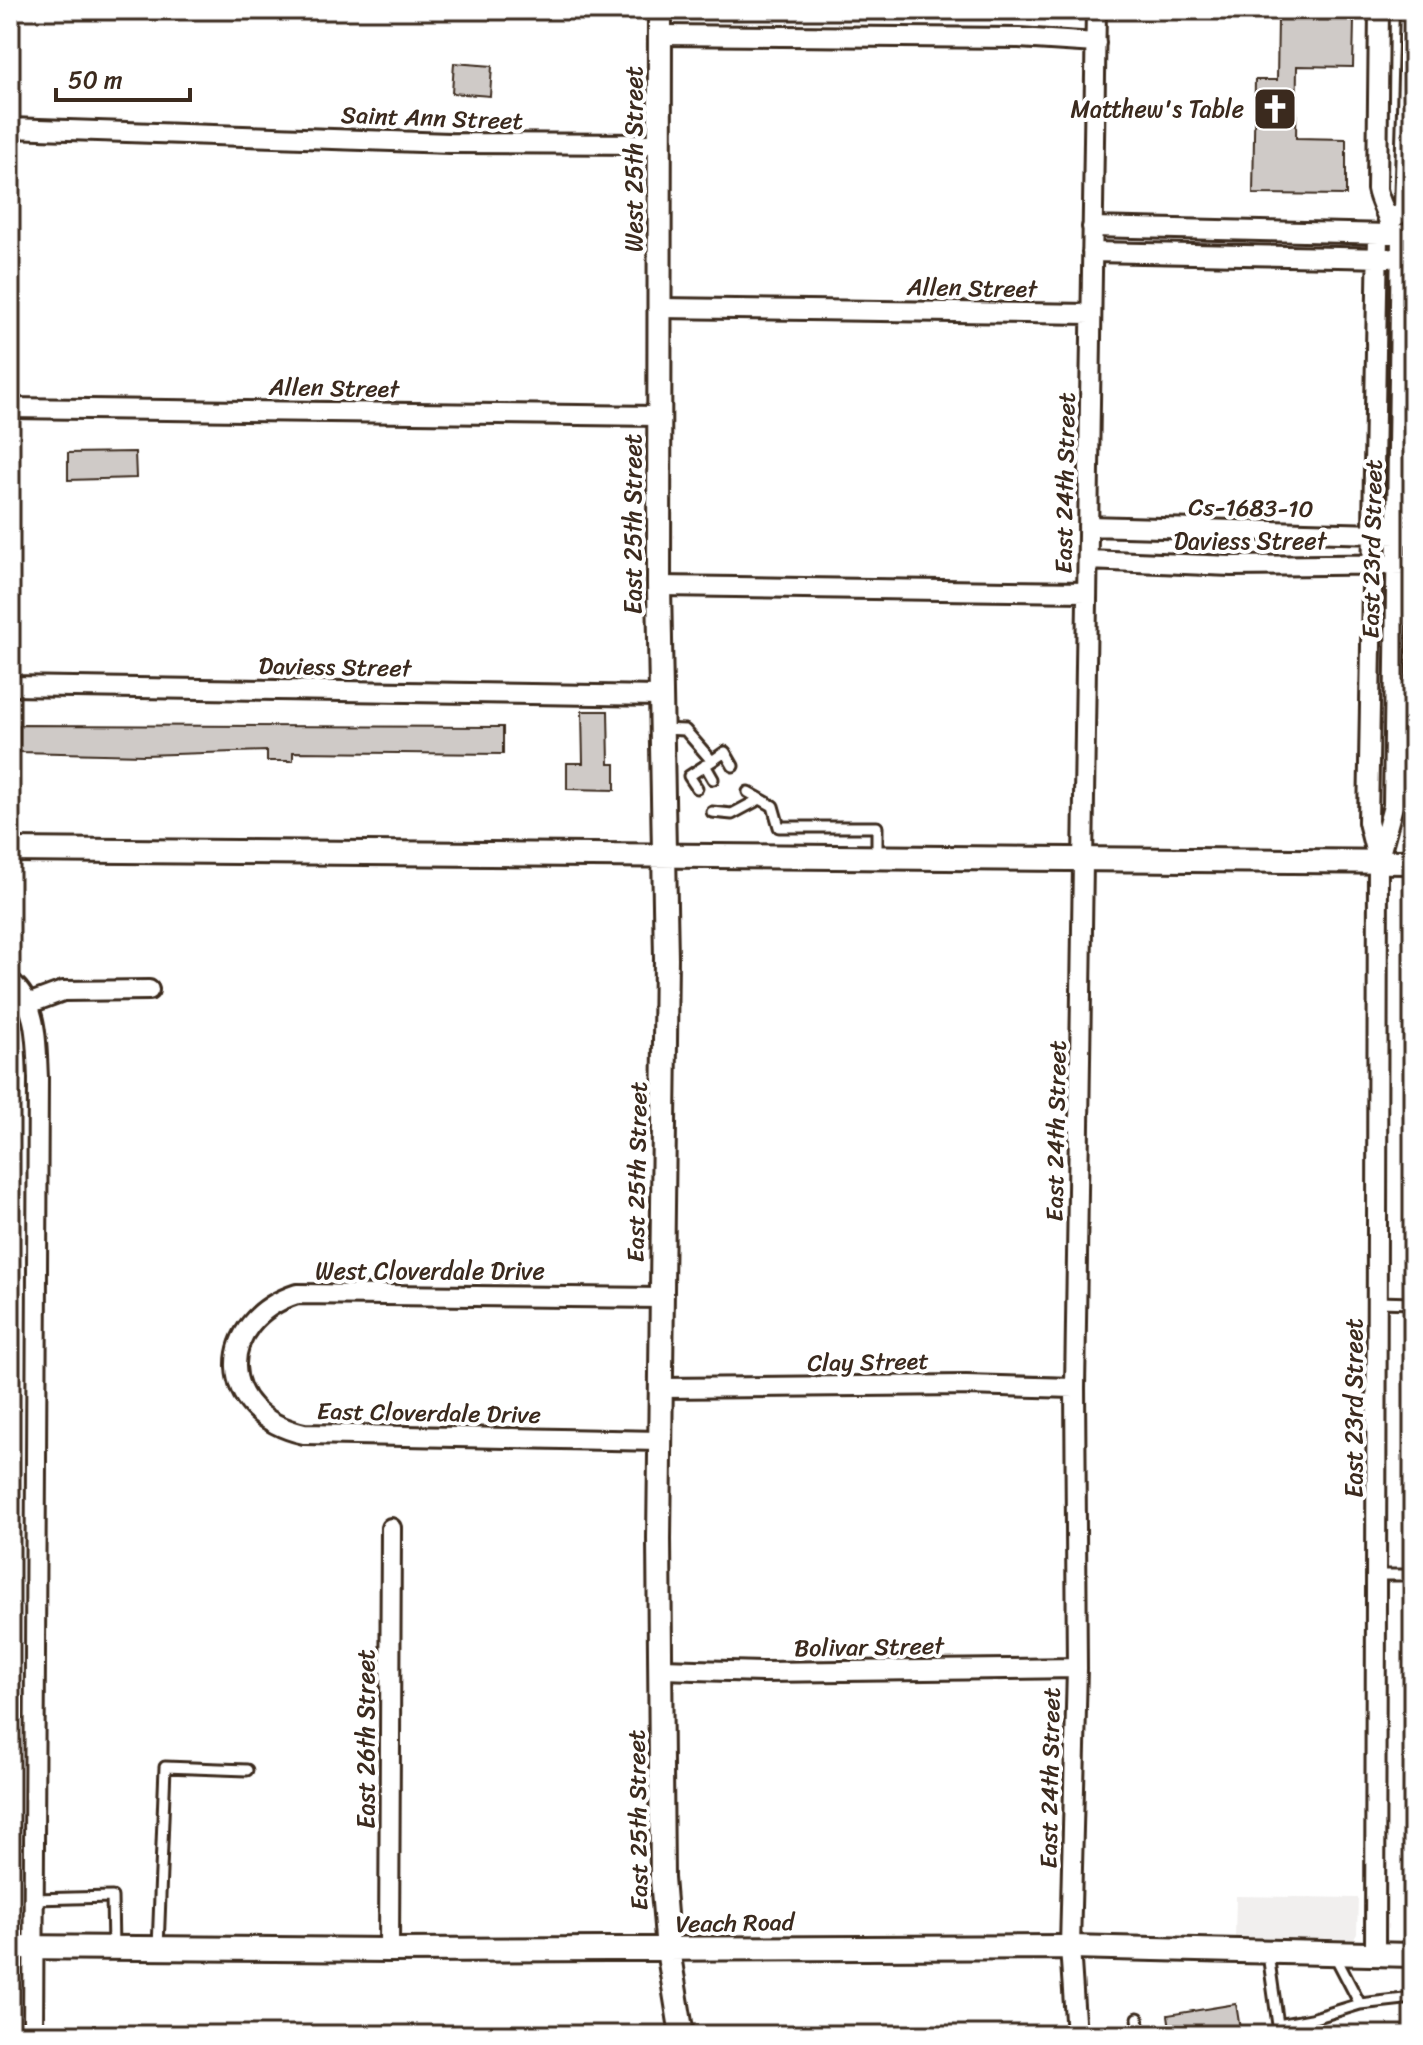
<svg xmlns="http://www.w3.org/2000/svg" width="1423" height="2045" font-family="Sriracha,sans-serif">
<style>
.built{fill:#f1efee}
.building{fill:#cfcac7;stroke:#3b2a1e;stroke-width:2}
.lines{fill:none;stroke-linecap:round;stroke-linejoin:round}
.service-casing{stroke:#3b2a1e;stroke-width:15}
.minor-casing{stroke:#3b2a1e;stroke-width:24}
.tertiary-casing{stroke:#3b2a1e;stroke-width:28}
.service{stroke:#fff;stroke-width:9}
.minor{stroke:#fff;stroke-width:18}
.tertiary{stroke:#fff;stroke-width:22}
.labels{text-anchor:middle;stroke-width:8;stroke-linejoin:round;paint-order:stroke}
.poi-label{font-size:24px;fill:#3b2a1e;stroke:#fff;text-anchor:end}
.street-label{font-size:24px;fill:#3b2a1e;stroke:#fff}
</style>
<rect width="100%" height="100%" fill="#fff"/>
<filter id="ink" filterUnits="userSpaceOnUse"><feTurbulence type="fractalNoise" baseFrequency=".0125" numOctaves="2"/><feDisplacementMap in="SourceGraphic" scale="16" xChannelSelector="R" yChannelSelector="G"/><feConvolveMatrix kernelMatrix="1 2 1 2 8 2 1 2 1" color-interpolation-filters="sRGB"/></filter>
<g filter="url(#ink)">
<!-- built -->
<path class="built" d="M 1236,1896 L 1358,1898 L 1357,1934 L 1354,1939 L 1235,1938 Z"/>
<!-- building -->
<path class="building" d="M 1278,19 L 1354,20 L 1353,67 L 1297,66 L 1296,138 L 1346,139 L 1346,195 L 1253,194 L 1255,80 L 1277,80 Z
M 454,63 L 492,66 L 490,96 L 452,93 Z
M 135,452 L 136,478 L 68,480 L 68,453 Z
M 582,711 L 608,711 L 609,764 L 615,764 L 615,790 L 567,789 L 567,763 L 583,763 Z
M 20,725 L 503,727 L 503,754 L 293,752 L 293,761 L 267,761 L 267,751 L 144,755 L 20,752 Z
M 1236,2004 L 1241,2035 L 1171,2035 L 1168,2015 Z"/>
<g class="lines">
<!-- service casing -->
<g class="service-casing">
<path id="service" d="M 661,729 L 685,730 L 712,761 L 725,752 L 733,766
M 705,765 L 713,779
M 697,788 L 689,776 L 712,761
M 748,792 L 773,806 L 779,827 L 877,827 L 877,856
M 712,812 L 732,814 L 760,799
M 1378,1302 L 1413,1303
M 1377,1575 L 1413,1575
M 33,1899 L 112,1897 L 113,1948
M 158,1948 L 165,1767 L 247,1770
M 1268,1954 L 1278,2025 L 1311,2019
M 1334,1954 L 1360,2004
M 1138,2018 L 1140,2035
M 1305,2035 L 1305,2025 L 1311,2019 L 1360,2004 L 1413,1998"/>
</g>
<!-- minor casing -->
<g class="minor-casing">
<path id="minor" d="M 1379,10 L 1377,189 C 1380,206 1391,217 1391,234
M 660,35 L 1019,38 L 1096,43
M 10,128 L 450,143 L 661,144
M 1391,220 L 1404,210 L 1410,10
M 1092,227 L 1390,234
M 1092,252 L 1389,258
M 660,308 L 1091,314
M 10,408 L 658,416
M 1088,526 L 1413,535
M 1088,560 L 1231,566 L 1413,564
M 659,586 L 1087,592
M 10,686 L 660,696
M 1378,862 L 1393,806 L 1401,234
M 10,981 C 39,1005 36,1044 38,1078 L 33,2035
M 28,1004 L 63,991 L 149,990
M 661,1388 L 966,1385 L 1075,1388
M 660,1441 L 304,1434 C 215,1414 214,1321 297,1294 L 662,1298
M 662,1669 L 762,1672 L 1077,1668
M 389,1950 L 391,1528
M 1375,1954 L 1378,862 L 1368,822 L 1378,234
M 1076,2035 L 1070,1947 L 1077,1668 L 1075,1388 L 1096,10"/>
</g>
<!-- tertiary casing -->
<g class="tertiary-casing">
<path id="tertiary" d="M 660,10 L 659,586 L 666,958 L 659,1539 L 662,1878 L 668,1950 L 682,2035
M 10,850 L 1413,862
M 10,1947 L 389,1950 L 1070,1947 L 1413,1955"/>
</g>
<!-- service -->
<use href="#service" class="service"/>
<!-- minor -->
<use href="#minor" class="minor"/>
<!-- tertiary -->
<use href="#tertiary" class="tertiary"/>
</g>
</g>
<!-- icons -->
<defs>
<g id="church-square" transform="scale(2.3)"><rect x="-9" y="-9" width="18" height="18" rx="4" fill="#3b2a1e" stroke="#fff"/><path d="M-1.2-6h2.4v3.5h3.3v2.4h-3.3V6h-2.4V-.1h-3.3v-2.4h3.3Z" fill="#fff"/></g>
</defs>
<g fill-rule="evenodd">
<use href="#church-square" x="1275" y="109"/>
</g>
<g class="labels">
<!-- poi labels -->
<g class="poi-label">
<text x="1244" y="117">Matthew's Table</text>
</g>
<!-- street labels -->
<g class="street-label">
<text transform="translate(432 118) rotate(2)" y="8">Saint Ann Street</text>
<text transform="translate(634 159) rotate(-90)" y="8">West 25th Street</text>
<text transform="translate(972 288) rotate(1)" y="8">Allen Street</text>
<text transform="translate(334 388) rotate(1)" y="8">Allen Street</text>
<text transform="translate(1065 483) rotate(-89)" y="8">East 24th Street</text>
<text transform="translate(1251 508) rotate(1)" y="8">Cs-1683-10</text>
<text transform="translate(633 524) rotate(-90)" y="8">East 25th Street</text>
<text x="1250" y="549">Daviess Street</text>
<text transform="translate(1372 549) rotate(-89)" y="8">East 23rd Street</text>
<text transform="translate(335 667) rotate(1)" y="8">Daviess Street</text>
<text transform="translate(1056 1131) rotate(-89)" y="8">East 24th Street</text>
<text transform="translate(637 1172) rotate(-89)" y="8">East 25th Street</text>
<text x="430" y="1279">West Cloverdale Drive</text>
<text transform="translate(868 1362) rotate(-1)" y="8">Clay Street</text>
<text transform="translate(1354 1408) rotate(-90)" y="8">East 23rd Street</text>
<text transform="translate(429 1413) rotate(1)" y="8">East Cloverdale Drive</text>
<text transform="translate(869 1647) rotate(-1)" y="8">Bolivar Street</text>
<text transform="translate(366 1739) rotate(-90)" y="8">East 26th Street</text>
<text transform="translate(1050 1778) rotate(-89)" y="8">East 24th Street</text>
<text transform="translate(638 1820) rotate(-91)" y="8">East 25th Street</text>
<text transform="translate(735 1923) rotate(-1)" y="8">Veach Road</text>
</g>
</g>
<!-- margin -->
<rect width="1423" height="2045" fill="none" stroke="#fff" stroke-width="40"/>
<rect x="20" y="20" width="1383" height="2005" fill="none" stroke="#3b2a1e" stroke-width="3" filter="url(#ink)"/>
<!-- scale -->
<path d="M56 88v12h134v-12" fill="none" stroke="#3b2a1e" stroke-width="4"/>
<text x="68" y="88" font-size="24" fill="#3b2a1e" stroke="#ffffff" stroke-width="6" paint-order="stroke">50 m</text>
</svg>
